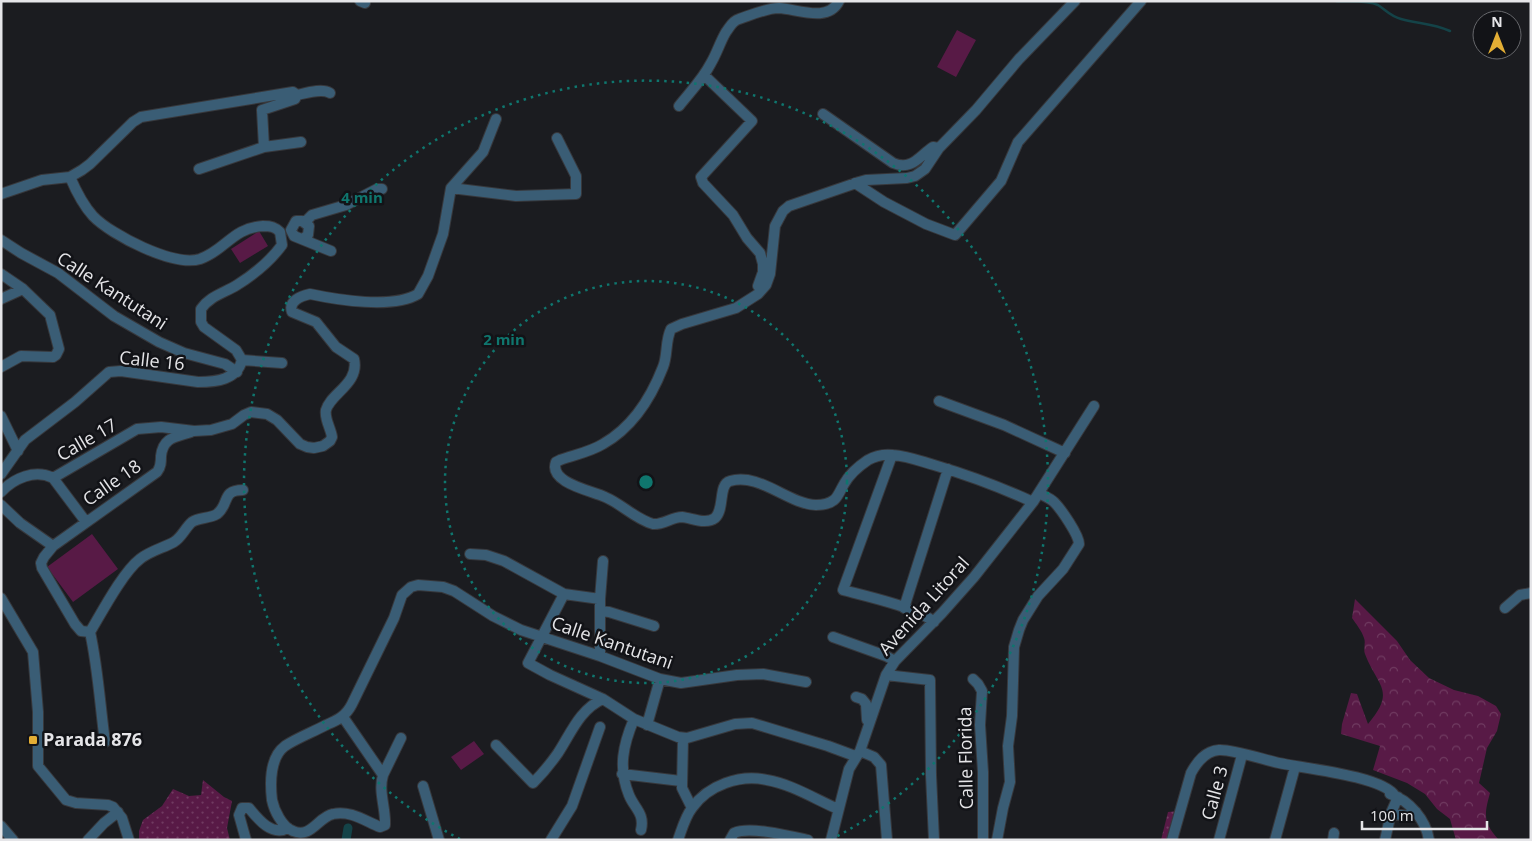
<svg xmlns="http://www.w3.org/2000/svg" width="1532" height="841" font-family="'Open Sans',sans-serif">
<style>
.grass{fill:url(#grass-dots)}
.forest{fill:url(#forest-crowns)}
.pitch{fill:#581a46}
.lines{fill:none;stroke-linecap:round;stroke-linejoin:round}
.stream{stroke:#144348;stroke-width:2.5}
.canal{stroke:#144348;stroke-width:9}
.minor-casing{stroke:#37383c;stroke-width:12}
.minor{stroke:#3a5d75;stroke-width:10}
.ring{fill:none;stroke:#0f766e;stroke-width:2.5;stroke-dasharray:2.5 5}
.poi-dot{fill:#e3ae35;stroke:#121317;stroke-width:2}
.labels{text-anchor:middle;stroke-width:5;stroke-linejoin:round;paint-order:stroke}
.street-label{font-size:18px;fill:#e5e5e8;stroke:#121317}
.poi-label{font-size:18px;font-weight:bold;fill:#e5e5e8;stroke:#121317;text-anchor:start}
.centre{fill:#0f766e;stroke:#121317;stroke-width:2.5}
.ring-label{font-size:15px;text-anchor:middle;font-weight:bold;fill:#0f766e;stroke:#121317;stroke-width:5;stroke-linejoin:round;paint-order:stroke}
</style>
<defs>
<pattern id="grass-dots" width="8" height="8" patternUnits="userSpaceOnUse" patternTransform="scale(1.25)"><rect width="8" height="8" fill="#581a46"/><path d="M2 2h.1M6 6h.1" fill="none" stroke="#703b61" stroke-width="1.8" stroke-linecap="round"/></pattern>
<pattern id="forest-crowns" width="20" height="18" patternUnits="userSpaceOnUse" patternTransform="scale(1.25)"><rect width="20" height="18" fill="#581a46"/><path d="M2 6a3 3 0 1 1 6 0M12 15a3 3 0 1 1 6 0" fill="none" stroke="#703b61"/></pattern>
</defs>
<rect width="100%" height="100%" fill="#1b1c20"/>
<!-- grass -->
<path class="grass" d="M 203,780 L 224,797 L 232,801 L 227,828 L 230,840 L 139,840 L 139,831 L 143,820 L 162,806 L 173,789 L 189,796 L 201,795 Z
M 1178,811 L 1170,840 L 1161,840 L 1168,812 Z"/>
<!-- forest -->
<path class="forest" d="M 1355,599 L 1397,641 L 1410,660 L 1429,678 L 1454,690 L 1478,696 L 1496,706 L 1501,714 L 1497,731 L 1487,748 L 1479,783 L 1490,793 C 1484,815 1483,823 1499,840 L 1456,840 L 1450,819 L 1437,809 L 1425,794 L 1407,783 L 1373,770 L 1380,746 L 1341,734 L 1342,724 L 1351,693 L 1357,694 L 1368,724 C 1397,690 1377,686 1365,654 C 1363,649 1366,643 1364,638 C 1362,631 1356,624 1352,618 Z"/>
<!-- pitch -->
<path class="pitch" d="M 957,30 L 976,40 L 956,77 L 937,67 Z
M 259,231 L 268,246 L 240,263 L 231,249 Z
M 92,534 L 118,569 L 73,602 L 47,567 Z
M 474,741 L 484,754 L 461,770 L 451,757 Z"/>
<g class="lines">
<!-- stream -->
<path class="stream" d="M 1336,1 C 1349,2 1367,0 1378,5 C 1387,11 1390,16 1401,19 C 1419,24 1432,23 1450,31"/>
<!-- canal -->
<path class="canal" d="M 346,840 L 348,828"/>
<!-- minor casing -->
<g class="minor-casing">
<path id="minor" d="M 360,1 L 365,3
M 704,75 L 752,121 L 701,177 L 703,183 L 733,215 L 747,238 L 760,253 L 763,264 L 763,272 L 758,286
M 679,106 C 690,92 703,79 711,63 C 717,53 720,42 726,32 C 730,27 732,21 739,19 C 751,15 767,8 779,8 C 797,9 828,23 839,1
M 823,114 L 893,163 C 912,171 919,156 933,147 L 939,148
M 264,147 L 262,110 L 295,99 L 297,95 C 306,93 322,88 330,93
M 199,169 L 264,147 L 301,142
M 70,177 C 76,191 83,205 93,216 C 111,235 174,267 200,259 C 226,250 232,228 263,226 C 271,226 275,227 280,232 L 282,245 C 271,260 253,275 237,285 C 224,293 210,296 201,309 L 201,322 L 204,327 L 236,350 L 242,360
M 855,183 L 884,202 L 926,224 L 955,235 L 1001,181 L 1018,142 L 1141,1
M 451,188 L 516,196 L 576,194 L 576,176 L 557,138
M 1,194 L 42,180 L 70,177 L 82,170 L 90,164 L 133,122 L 141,117 L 293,92 L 297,95
M 305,222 L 312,215 L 346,205 L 377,189 L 382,189
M 303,239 L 308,235 L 309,226 L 302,221 L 296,221 L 291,230 L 294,236 L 331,251
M 1,240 L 21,253 L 58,273 L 114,316 L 159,342 L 184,353 L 225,364 L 237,372
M 1,274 L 23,289 L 50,315 L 59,349 L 56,355 L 53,357 L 21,356 L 1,367
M 1,299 L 23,289
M 242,360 L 282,363
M 939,401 L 1004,425 L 1065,453
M 1,416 L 18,451
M 892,455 L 843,590 C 866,596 916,607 934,622
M 1,474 L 25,440 L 75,402 L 109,372 L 121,371 L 198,382 C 216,382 237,380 242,360
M 53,478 L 86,522
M 1,492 C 14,478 35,469 53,478 L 137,429 L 161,427 L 194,431 L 211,430 L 232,424 L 244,415 L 251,412 L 267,414 L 277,420 L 300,444 L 307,447 L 314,448 L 323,446 L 330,441 L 332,437 C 331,429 324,418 326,410 C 330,394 360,383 354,359 L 336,347 L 316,322 L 292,312 C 288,301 301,296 310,294 C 338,300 393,309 418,294 L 428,276 L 443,234 L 451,188 L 483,152 L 496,119
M 1033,502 C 1000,487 968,475 934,465 C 920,461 907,456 893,455 C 885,454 875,456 868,460 C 859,466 849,475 844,484 C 841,489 838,497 834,500 C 829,504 822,505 816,505 C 788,504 759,472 730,481 C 718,484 725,509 715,518 C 706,525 692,518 682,517 C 672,517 663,525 653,524 C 635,519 622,504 605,497 C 593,491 548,483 556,462 L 560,460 C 574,455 590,452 603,444 C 633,427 651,398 663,367 C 668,355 665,341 671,329 L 682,324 L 736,308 L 758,294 L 766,285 L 770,274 L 775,226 L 783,211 L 789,206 L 859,182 L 866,180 L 907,178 L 915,176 L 925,169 L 939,148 L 976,110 L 1019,59 L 1075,1
M 1,505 L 20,523 L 53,546
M 470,554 L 486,555 L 504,561 L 564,594 L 600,599
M 564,594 L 528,663 L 550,675 L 603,699 L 634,719 L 678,737 L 687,738 L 735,724 L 752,723 L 828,746 L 855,756
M 1,598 L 33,652 L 38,712 L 38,766 L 66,800 L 76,803 L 108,805 L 113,807 L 122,818 L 129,840
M 904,608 L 948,469
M 1505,608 L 1520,595 L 1531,593
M 600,611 L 609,612 L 654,626
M 90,632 L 81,631 L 75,624 L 42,568 L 41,563 L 44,557 L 53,546 L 157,472 C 161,467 161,462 161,456 C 163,437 176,437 191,432
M 833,637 L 886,656 L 895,661
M 600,656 L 600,599 L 603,561
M 886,675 L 930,680 L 931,775 L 934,840
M 973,679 L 978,684 L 982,691 L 980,725 L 983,772 L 983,840
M 856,697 L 862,699 L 866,704 L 867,720
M 343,717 L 383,775 C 378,792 386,808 385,825 L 380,827 C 365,821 350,810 333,814 C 318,817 311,839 293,831 C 282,827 274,810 272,800 C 270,783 270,757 285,746 C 297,738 313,732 326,725 C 338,720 346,716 352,704 L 394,618 L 402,595 L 411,587 L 418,585 L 443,587 L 454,591 L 493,616 L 521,630 L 600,656 L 660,679 L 681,683 L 737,675 L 763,674 L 806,682
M 634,719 C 623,745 618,768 629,795 C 634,808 645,813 641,830
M 647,725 L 660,679
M 683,738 L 682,788 L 692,808
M 105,742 C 100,705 98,668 90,632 C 102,612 123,572 140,559 C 150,551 163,548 174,542 C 182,537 185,528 192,522 C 199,517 209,519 217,514 C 230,504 221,490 243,490
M 496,745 L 533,783 C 542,774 551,763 558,753 C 571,733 580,709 603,699
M 860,751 L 874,757 L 881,765 L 887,840
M 622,774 L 681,781
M 383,775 L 401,738
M 423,786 L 439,840
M 1390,794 C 1409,800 1426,820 1429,840
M 1391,813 L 1406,816 L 1416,812
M 1,826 L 13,840
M 88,840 L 104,823 L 118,812
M 246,840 L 239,815 L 242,808 L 249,808 C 258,819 272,837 288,828
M 551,840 L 572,806 L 600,727
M 678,840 C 682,829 685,817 692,808 C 708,785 740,774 767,780 C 791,784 815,799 838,809
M 730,840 L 734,833 C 750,826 790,836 808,840
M 831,840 L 849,769 L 860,751 L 886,675 L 895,661 L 942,613 L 974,577 L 1033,502 L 1094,406
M 997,840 L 1003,808 L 1010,782 L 1008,746 L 1012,716 L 1014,647 L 1019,630 L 1023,620 L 1038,596 L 1063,569 L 1079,544 C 1079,535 1061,509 1054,502 C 1050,498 1044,496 1039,493
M 1172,840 L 1191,773 C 1197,762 1205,751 1219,750 C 1232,749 1265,760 1279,763 C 1302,768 1383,776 1395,796
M 1219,840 L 1242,755
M 1275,840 L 1295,767
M 1333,840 L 1334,833
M 1385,840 L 1391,813 L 1398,797"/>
</g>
<!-- minor -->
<use href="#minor" class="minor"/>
</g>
<!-- distance rings -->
<g class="ring">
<circle cx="646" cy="482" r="201"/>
<path d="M460 839A402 402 0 1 1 832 839"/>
</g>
<!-- markers -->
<rect class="poi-dot" x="28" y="735" width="10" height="10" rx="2.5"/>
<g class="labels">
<!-- street labels -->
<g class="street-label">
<text transform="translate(112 291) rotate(33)" y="6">Calle Kantutani</text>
<text transform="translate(152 361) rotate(6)" y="6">Calle 16</text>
<text transform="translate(87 440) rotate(-30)" y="6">Calle 17</text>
<text transform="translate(112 483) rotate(-35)" y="6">Calle 18</text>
<text transform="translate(924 606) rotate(-48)" y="6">Avenida Litoral</text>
<text transform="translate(612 643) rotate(19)" y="6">Calle Kantutani</text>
<text transform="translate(966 758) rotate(-91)" y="6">Calle Florida</text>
<text transform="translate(1215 793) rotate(-75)" y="6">Calle 3</text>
</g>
<!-- poi labels -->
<g class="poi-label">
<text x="43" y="746">Parada 876</text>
</g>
</g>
<circle cx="646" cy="482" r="8" class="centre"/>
<g class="ring-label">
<text x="362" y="203">4 min</text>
<text x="504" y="345">2 min</text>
</g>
<!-- border -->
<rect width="1532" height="841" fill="none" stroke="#e5e5e8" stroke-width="5"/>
<!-- north arrow -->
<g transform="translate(1497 35)"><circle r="24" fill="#121317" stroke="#66676b"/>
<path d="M0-4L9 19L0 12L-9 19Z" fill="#e3ae35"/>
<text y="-8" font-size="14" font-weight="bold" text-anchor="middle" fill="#e5e5e8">N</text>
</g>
<!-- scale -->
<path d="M1362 821v8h125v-8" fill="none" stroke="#e5e5e8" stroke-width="2.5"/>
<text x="1370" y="821" font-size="15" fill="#e5e5e8" stroke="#121317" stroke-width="4" paint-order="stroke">100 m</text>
</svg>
